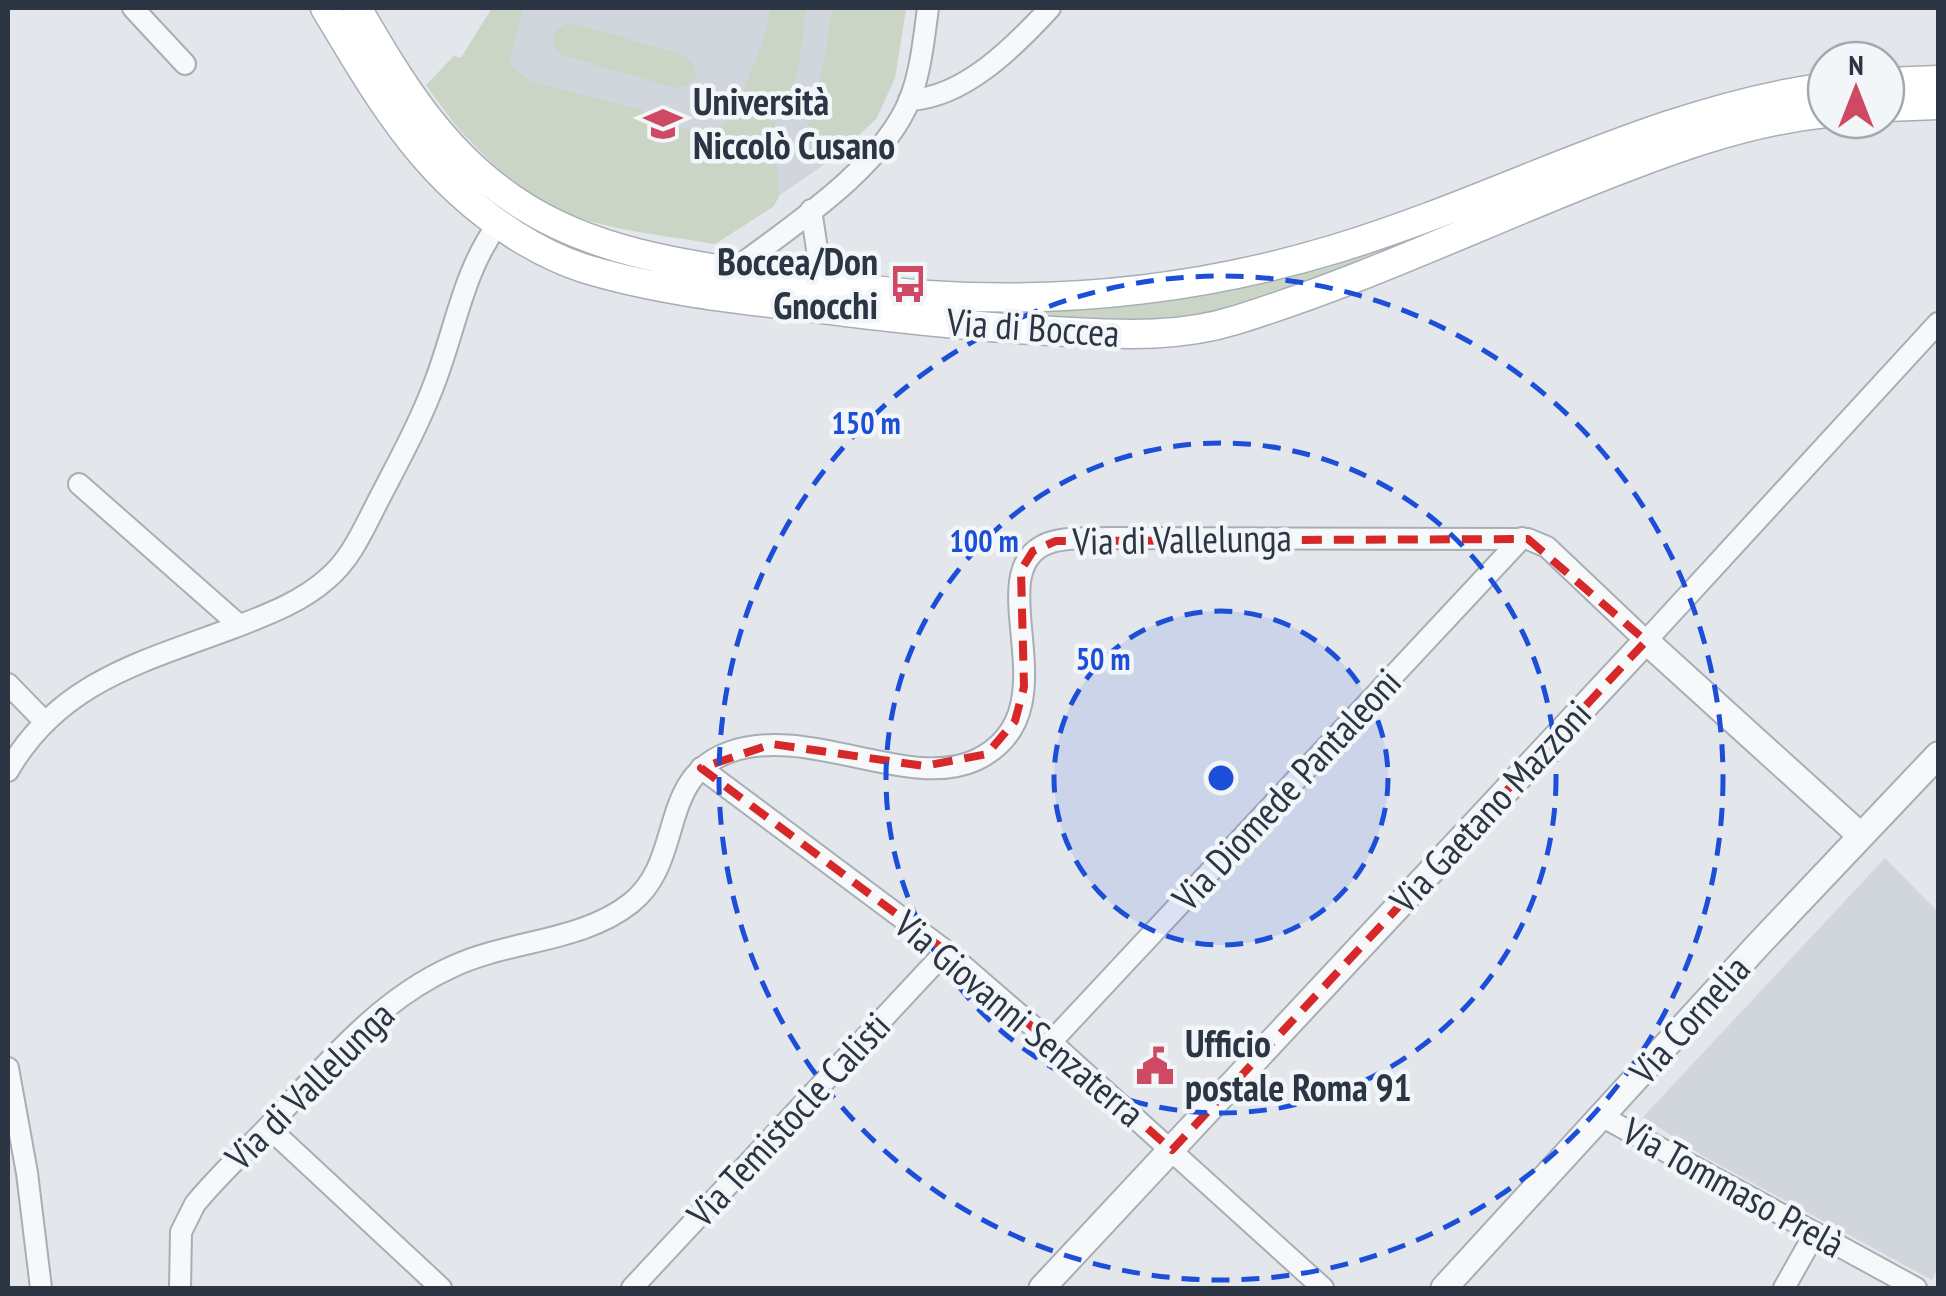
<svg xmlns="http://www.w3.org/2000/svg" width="1946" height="1296" font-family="'PT Sans Narrow',sans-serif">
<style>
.built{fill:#d1d6dd}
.green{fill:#cad5c5}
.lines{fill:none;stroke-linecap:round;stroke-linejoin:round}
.minor-casing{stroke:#a8aeb6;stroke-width:24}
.tertiary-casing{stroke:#a8aeb6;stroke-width:29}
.secondary-casing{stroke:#a8aeb6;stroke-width:31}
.minor{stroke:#f6f8f9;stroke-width:20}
.tertiary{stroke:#f6f8f9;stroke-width:25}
.secondary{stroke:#fff;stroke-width:28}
.marked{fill:none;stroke:#d62828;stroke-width:8;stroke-dasharray:20 12;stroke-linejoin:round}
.ring{fill:none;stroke:#1d4ed8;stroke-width:5;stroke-dasharray:18 12}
.labels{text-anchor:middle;stroke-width:9;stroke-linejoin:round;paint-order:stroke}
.poi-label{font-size:38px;font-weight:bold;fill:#2b3544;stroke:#f3f6f8;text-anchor:start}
.street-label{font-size:38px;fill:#2b3544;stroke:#f3f6f8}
.centre{fill:#1d4ed8;stroke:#f3f6f8;stroke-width:5}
.ring-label{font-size:30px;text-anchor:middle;font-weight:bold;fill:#1d4ed8;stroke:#f3f6f8;stroke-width:9;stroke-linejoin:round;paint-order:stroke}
</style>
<rect width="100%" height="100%" fill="#e3e7eb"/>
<!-- built -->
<path class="built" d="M 492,8 L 906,8 L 895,78 L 876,119 L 836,156 L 779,196 L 774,206 L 715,244 L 596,222 L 573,214 L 496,166 L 458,129 L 426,85 L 454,56 L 461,58 Z
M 1885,858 L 1938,912 L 1938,1268 L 1932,1280 L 1703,1156 L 1643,1117 Z"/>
<!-- green -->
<path class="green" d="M 492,8 L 524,8 L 509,62 L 519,73 L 532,81 L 652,113 L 672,124 L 708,136 L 733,116 L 764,39 L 771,8 L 806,8 L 798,73 L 767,143 L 776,158 L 779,196 L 774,206 L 715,244 C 657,234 576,228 528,193 C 487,164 455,125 426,85 L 454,56 L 461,58 Z
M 832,8 L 906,8 L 895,78 L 876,119 L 836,156 L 822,139 L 813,143 L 807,122 L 824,63 Z
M 573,23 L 683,55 L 695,65 L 696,78 L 687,86 L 675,88 L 562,55 L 554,47 C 552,32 558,24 573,23 Z
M 1415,236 C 1361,258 1306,285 1250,303 C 1181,325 1106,319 1034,317 L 1036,309 L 1127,306 L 1241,287 Z"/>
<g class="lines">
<!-- minor casing -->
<g class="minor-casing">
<path id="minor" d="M 133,8 L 185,64
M 909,100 C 964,98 1015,46 1050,8
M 811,210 L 817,249 L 843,286
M 730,279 L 732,271 C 790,227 882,169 910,99 C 921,70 924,38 928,8
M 79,484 L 239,625
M 8,684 L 44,721
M 701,768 L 946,951 L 1051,1042 L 1323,1288
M 8,771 C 59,682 142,662 233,628 C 266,615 300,603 327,579 C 351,559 363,530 377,503 C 398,462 420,423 436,379 C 456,326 464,270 498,224
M 1051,1042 L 1522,538
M 8,1068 L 27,1173 L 41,1288
M 1603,1117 L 1916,1288
M 268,1127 L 441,1288
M 180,1288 L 181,1232 L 195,1204 C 217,1177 243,1153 268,1127 C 324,1067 377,1000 454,966 C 510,940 582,942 631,903 C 685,860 657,777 730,752 C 808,724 909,791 976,760 C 1075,713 980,580 1042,546 C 1060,536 1088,539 1109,538 L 1528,539 L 1547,547 L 1646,641 L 1938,323
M 632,1288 L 946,951
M 1784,1288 L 1815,1233"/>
</g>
<!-- tertiary casing -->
<g class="tertiary-casing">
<path id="tertiary" d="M 1042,1288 L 1646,641 L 1861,836
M 1444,1288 L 1758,945 L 1938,755"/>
</g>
<!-- secondary casing -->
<g class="secondary-casing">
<path id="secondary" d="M 325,8 C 379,98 424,178 515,235 C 537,249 559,260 583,268 C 667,294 759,301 846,312 C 921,321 996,329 1071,332 C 1127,335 1182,337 1236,320 C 1356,283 1470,229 1586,183 C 1664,152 1742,122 1826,113
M 357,8 C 400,82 441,151 514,200 C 590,252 685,265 775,277 C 825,284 877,292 928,295 C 1065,304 1203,289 1335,249 C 1501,199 1653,111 1826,87
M 1886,82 L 1938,80
M 1886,107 L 1938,105"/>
</g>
<!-- minor -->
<use href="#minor" class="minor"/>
<!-- tertiary -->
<use href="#tertiary" class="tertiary"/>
<!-- secondary -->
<use href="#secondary" class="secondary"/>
</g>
<!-- marked area -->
<path class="marked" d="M 1528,539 L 1646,641 L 1172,1150 L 946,951 L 701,768 L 772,744 L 924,766 L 987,754 L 1015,721 L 1024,687 L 1021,570 L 1033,551 L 1056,541 Z"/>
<!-- distance rings -->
<circle cx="1221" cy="778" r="167" fill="#1d4ed8" fill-opacity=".12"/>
<g class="ring">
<circle cx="1221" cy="778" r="167"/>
<circle cx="1221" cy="778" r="335"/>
<circle cx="1221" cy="778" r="502"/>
</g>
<!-- icons -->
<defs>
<g id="university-bare" transform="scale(3)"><path d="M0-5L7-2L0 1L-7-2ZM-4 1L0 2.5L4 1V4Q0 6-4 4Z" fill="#ce4a64" stroke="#f3f6f8" stroke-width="2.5" paint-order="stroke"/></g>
<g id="bus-bare" transform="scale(3)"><path d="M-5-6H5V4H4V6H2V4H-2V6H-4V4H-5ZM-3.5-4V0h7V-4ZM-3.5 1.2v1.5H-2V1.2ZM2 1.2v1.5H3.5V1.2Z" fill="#ce4a64" stroke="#f3f6f8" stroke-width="2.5" paint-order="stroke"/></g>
<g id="civic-bare" transform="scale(3)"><path d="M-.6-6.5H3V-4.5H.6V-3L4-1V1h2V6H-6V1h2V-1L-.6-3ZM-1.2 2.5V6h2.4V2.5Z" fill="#ce4a64" stroke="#f3f6f8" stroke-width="2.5" paint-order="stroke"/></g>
</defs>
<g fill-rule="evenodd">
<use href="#university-bare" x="663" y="124"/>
<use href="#bus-bare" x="908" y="284"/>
<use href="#civic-bare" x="1155" y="1066"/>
</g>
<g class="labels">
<!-- poi labels -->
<g class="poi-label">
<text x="693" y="115">Università<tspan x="693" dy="44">Niccolò Cusano</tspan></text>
<text x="878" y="275" text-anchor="end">Boccea/Don<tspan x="878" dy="44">Gnocchi</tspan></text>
<text x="1185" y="1057">Ufficio<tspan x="1185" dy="44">postale Roma 91</tspan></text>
</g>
<!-- street labels -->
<g class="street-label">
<text transform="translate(1033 328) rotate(4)" y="13">Via di Boccea</text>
<text transform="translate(1182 540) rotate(-1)" y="13">Via di Vallelunga</text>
<text transform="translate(1287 790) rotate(-47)" y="13">Via Diomede Pantaleoni</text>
<text transform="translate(1491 807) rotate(-47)" y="13">Via Gaetano Mazzoni</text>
<text transform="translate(1019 1019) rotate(40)" y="13">Via Giovanni Senzaterra</text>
<text transform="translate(1690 1020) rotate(-48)" y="13">Via Cornelia</text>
<text transform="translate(310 1086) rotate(-45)" y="13">Via di Vallelunga</text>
<text transform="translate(789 1120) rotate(-47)" y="13">Via Temistocle Calisti</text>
<text transform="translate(1733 1188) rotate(29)" y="13">Via Tommaso Prelà</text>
</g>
</g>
<circle cx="1221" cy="778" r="15" class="centre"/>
<g class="ring-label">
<text x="866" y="434">150 m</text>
<text x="984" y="552">100 m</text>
<text x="1103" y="670">50 m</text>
</g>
<!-- border -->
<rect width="1946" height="1296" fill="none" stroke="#2b3544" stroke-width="20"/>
<!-- north arrow -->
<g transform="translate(1856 90)"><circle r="48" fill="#f3f6f8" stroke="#a3a9b0" stroke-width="2.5"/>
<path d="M0-8L18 38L0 25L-18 38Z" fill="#ce4a64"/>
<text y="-15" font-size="28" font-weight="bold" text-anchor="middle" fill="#2b3544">N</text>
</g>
</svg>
